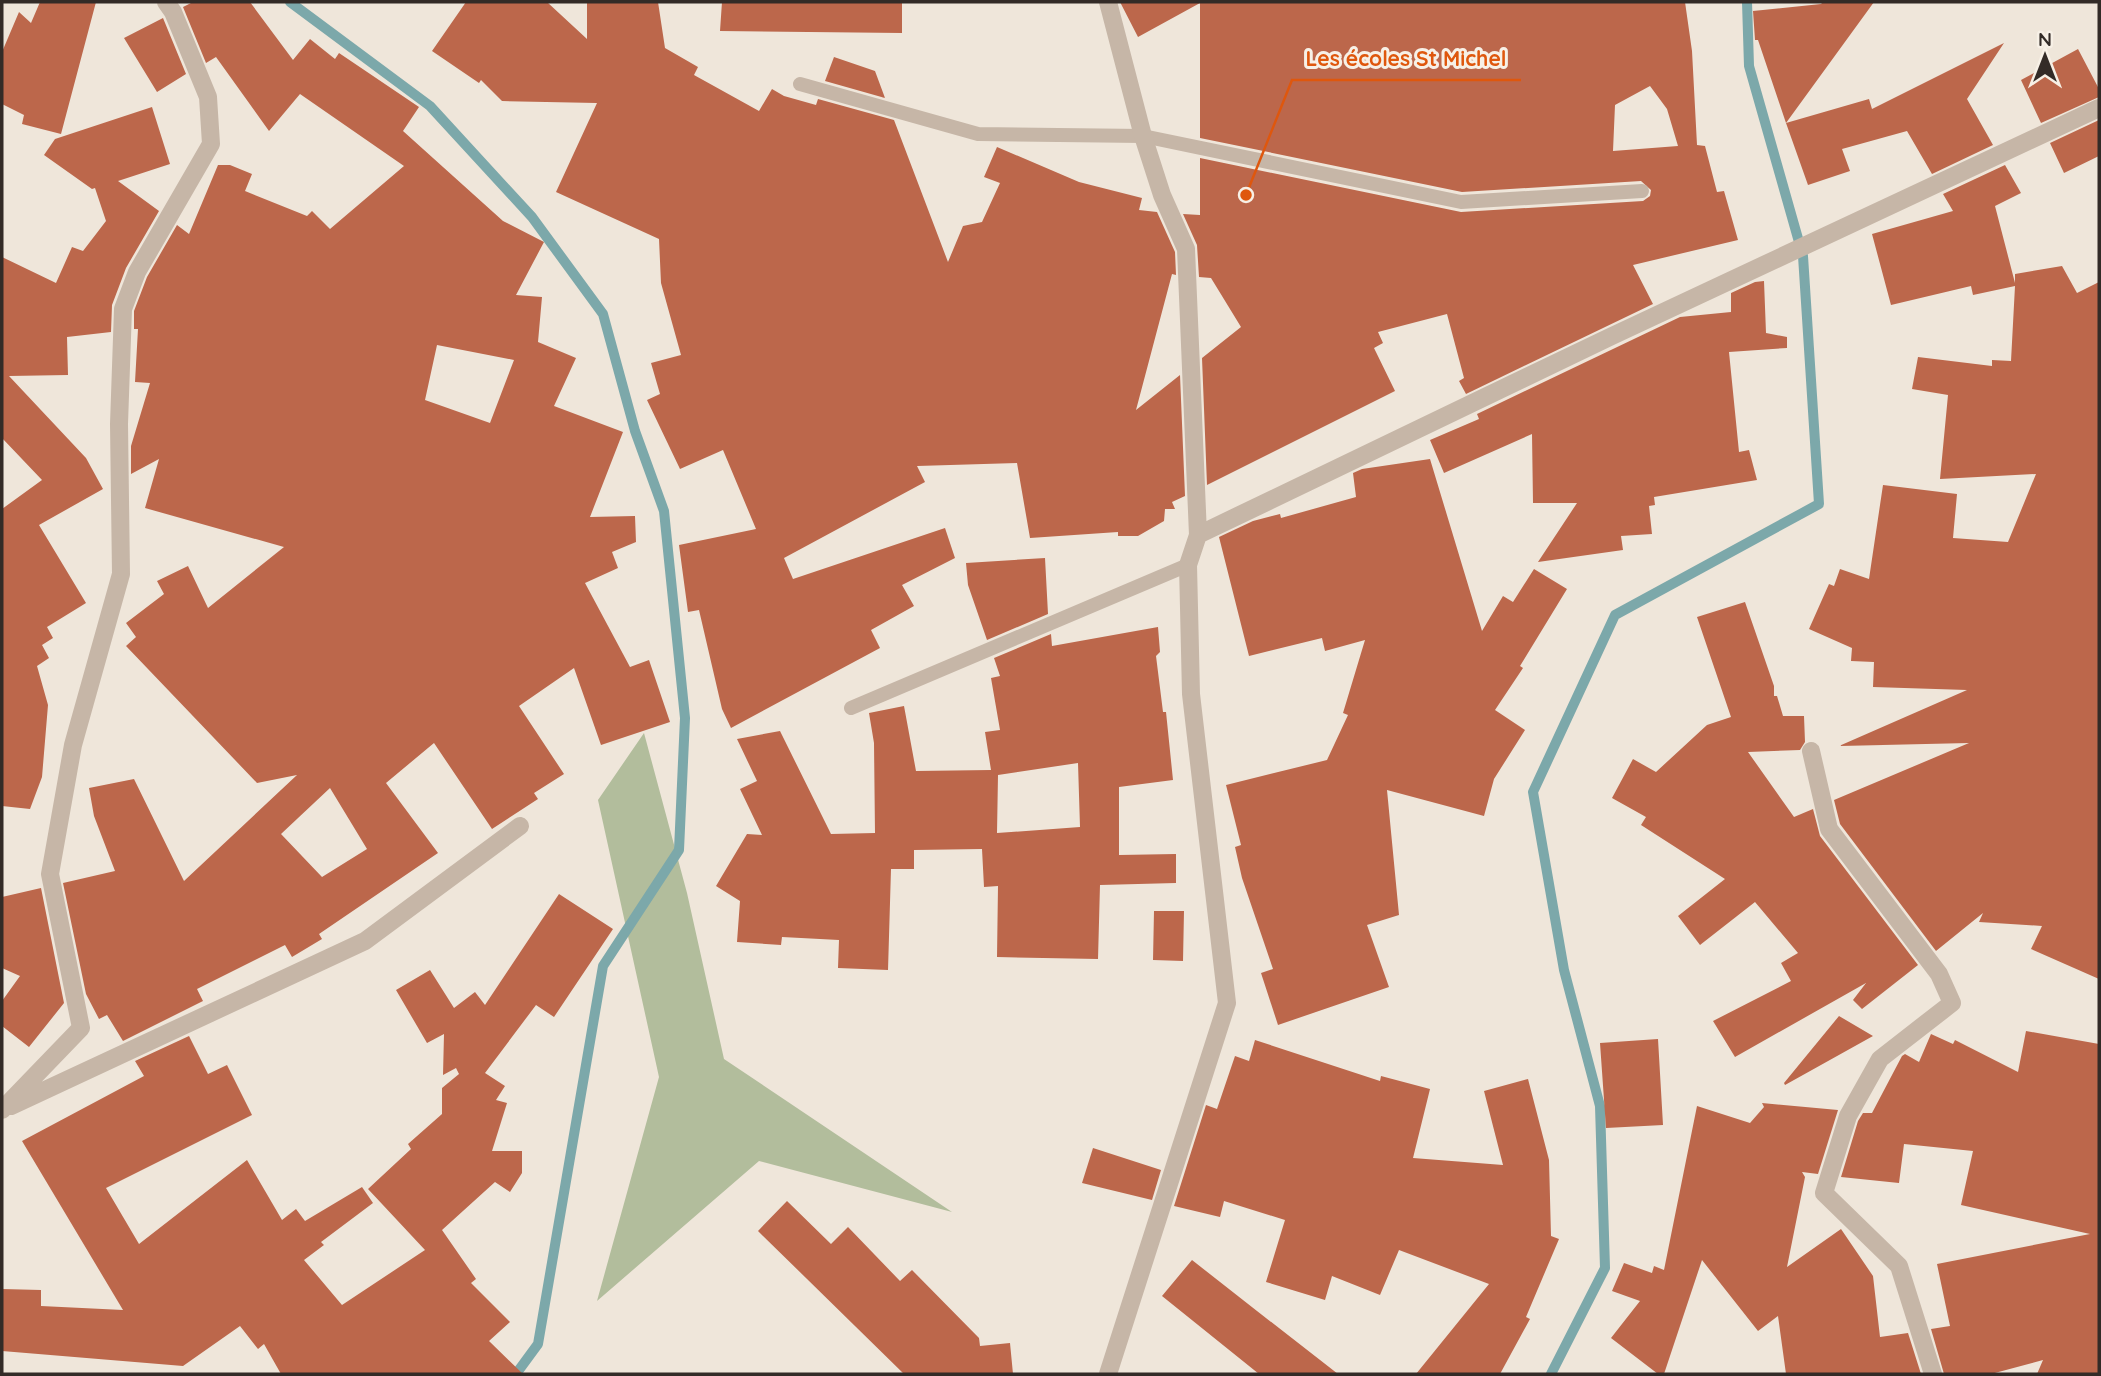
<svg xmlns="http://www.w3.org/2000/svg" width="2101" height="1376" font-family="Quicksand,sans-serif">
<style>
.green{fill:#b2bd9c}
.lines{fill:none;stroke-linecap:round;stroke-linejoin:round}
.stream{stroke:#7ca8aa;stroke-width:10}
.building{fill:#bc674b;fill-rule:evenodd}
.lane{stroke:#c6b6a7;stroke-width:14}
.street{stroke:#c6b6a7;stroke-width:18}
.leader{fill:none;stroke:#df570d;stroke-width:2.5}
.callout-dot{fill:#df570d;stroke:#f7f0e6;stroke-width:2.5}
.callout-label{font-size:21px;text-anchor:middle;font-weight:bold;fill:#df570d;stroke:#f7f0e6;stroke-width:6;stroke-linejoin:round;paint-order:stroke}
</style>
<rect width="100%" height="100%" fill="#efe6da"/>
<!-- green -->
<path class="green" d="M 644,733 L 687,893 L 724,1059 L 952,1212 L 759,1161 L 597,1301 L 659,1077 L 598,800 Z"/>
<g class="lines">
<!-- stream -->
<path class="stream" d="M 290,2 L 430,106 L 532,217 L 603,314 L 635,431 L 664,511 L 685,718 L 679,850 L 603,966 L 538,1344 L 516,1374
M 1551,1374 L 1605,1268 L 1600,1106 L 1564,970 L 1533,792 L 1615,615 L 1819,504 L 1803,256 L 1749,66 L 1747,2"/>
</g>
<!-- building -->
<path class="building" d="M 40,2 L 96,2 L 61,134 L 22,124 L 24,115 L 2,104 L 2,52 L 19,12 L 31,23 Z
M 193,2 L 250,2 L 293,60 L 310,39 L 335,59 L 339,53 L 419,107 L 403,131 L 503,221 L 544,242 L 516,295 L 542,297 L 538,342 L 576,358 L 554,406 L 623,432 L 590,517 L 635,516 L 636,542 L 612,552 L 618,568 L 585,583 L 630,667 L 649,660 L 670,722 L 601,745 L 574,668 L 519,706 L 564,774 L 534,793 L 538,799 L 492,829 L 434,743 L 386,783 L 438,853 L 319,934 L 322,939 L 292,957 L 285,945 L 197,989 L 203,1001 L 123,1041 L 107,1015 L 99,1019 L 86,994 L 63,883 L 115,871 L 94,816 L 89,788 L 134,779 L 184,881 L 297,775 L 257,783 L 126,646 L 136,637 L 126,623 L 164,594 L 157,581 L 188,566 L 208,608 L 284,547 L 145,508 L 159,459 L 131,474 L 131,446 L 150,383 L 135,382 L 138,329 L 134,329 L 134,311 L 147,277 L 177,225 L 189,234 L 218,165 L 230,165 L 252,174 L 245,191 L 307,216 L 312,211 L 330,229 L 404,166 L 300,94 L 269,131 L 216,57 L 206,63 L 183,7 ZM 437,345 L 514,360 L 490,423 L 425,400 ZM 330,788 L 367,849 L 322,877 L 281,834 Z
M 466,2 L 547,2 L 587,39 L 587,2 L 658,2 L 665,48 L 698,67 L 694,75 L 759,111 L 772,89 L 784,96 L 816,105 L 818,99 L 894,120 L 948,262 L 963,226 L 982,222 L 1000,183 L 984,177 L 997,147 L 1079,182 L 1142,198 L 1139,210 L 1157,212 L 1175,252 L 1176,275 L 1172,274 L 1136,410 L 1180,375 L 1185,496 L 1172,502 L 1175,509 L 1165,509 L 1164,521 L 1138,536 L 1118,536 L 1118,532 L 1030,538 L 1017,463 L 917,466 L 925,482 L 784,558 L 793,579 L 945,528 L 955,558 L 902,585 L 914,606 L 871,630 L 880,648 L 731,728 L 722,709 L 699,610 L 688,612 L 679,545 L 756,529 L 723,450 L 680,469 L 647,400 L 660,394 L 651,363 L 681,355 L 661,283 L 659,239 L 556,192 L 597,103 L 502,101 L 481,80 L 479,83 L 432,51 Z
M 722,2 L 902,2 L 902,33 L 720,31 Z
M 1120,2 L 1685,2 L 1692,51 L 1697,145 L 1705,146 L 1717,192 L 1724,191 L 1738,240 L 1633,265 L 1653,304 L 1466,394 L 1459,381 L 1464,378 L 1447,314 L 1378,332 L 1383,343 L 1374,348 L 1395,391 L 1207,485 L 1202,358 L 1241,327 L 1211,278 L 1199,277 L 1197,245 L 1183,214 L 1200,215 L 1200,158 L 1461,212 L 1643,201 L 1650,196 L 1651,190 L 1641,181 L 1462,192 L 1200,138 L 1200,3 L 1138,37 ZM 1650,86 L 1667,109 L 1678,146 L 1613,151 L 1615,105 Z
M 1823,2 L 1874,2 L 1786,123 L 1758,40 L 1755,40 L 1753,11 L 1821,4 Z
M 163,18 L 186,74 L 157,92 L 124,38 Z
M 2004,43 L 1967,99 L 1993,145 L 1932,174 L 1907,131 L 1842,149 L 1850,171 L 1808,185 L 1786,123 L 1869,99 L 1872,109 Z
M 2078,49 L 2099,89 L 2099,97 L 2041,123 L 2021,80 Z
M 834,57 L 875,71 L 885,98 L 825,81 Z
M 152,107 L 170,164 L 118,181 L 159,211 L 126,268 L 112,305 L 111,332 L 67,337 L 68,375 L 9,376 L 86,458 L 103,489 L 39,525 L 86,603 L 47,627 L 53,638 L 42,645 L 49,658 L 37,666 L 48,705 L 42,777 L 30,809 L 2,806 L 2,509 L 42,480 L 2,438 L 2,257 L 56,283 L 72,247 L 83,251 L 106,221 L 95,188 L 92,189 L 44,155 L 55,139 Z
M 2099,120 L 2099,156 L 2064,173 L 2050,143 Z
M 2005,165 L 2021,193 L 1995,206 L 2015,283 L 2015,274 L 2062,266 L 2077,293 L 2099,282 L 2099,979 L 2031,949 L 2042,926 L 1979,922 L 1983,913 L 1936,951 L 1840,824 L 1834,800 L 1969,743 L 1839,746 L 1967,690 L 1873,687 L 1874,662 L 1851,661 L 1852,648 L 1809,629 L 1829,584 L 1834,586 L 1840,569 L 1869,579 L 1883,485 L 1957,494 L 1953,538 L 2008,542 L 2036,474 L 1940,479 L 1948,395 L 1912,389 L 1918,357 L 1992,366 L 1992,360 L 2011,361 L 2015,286 L 1973,295 L 1971,286 L 1891,305 L 1872,234 L 1953,211 L 1943,194 Z
M 1764,281 L 1766,333 L 1787,337 L 1787,348 L 1729,352 L 1739,452 L 1749,450 L 1757,480 L 1654,497 L 1655,505 L 1649,506 L 1652,534 L 1621,536 L 1623,550 L 1538,562 L 1577,503 L 1533,503 L 1532,434 L 1444,473 L 1430,440 L 1479,419 L 1477,414 L 1680,317 L 1731,312 L 1731,293 L 1755,282 Z
M 1430,459 L 1482,631 L 1503,596 L 1513,602 L 1534,569 L 1567,589 L 1520,666 L 1523,668 L 1495,710 L 1525,730 L 1494,779 L 1484,816 L 1387,790 L 1399,915 L 1367,925 L 1389,987 L 1278,1025 L 1261,973 L 1273,969 L 1242,878 L 1235,847 L 1241,845 L 1226,785 L 1327,760 L 1348,715 L 1343,713 L 1365,640 L 1325,651 L 1322,638 L 1249,656 L 1219,537 L 1253,521 L 1280,514 L 1281,518 L 1356,497 L 1353,473 L 1362,469 Z
M 1045,558 L 1048,614 L 987,640 L 968,585 L 966,563 Z
M 1745,602 L 1774,686 L 1774,696 L 1777,696 L 1783,716 L 1804,716 L 1805,742 L 1800,750 L 1748,752 L 1794,817 L 1813,809 L 1820,836 L 1918,965 L 1862,1009 L 1853,1000 L 1866,983 L 1735,1057 L 1713,1021 L 1791,981 L 1781,963 L 1798,953 L 1755,902 L 1700,945 L 1678,916 L 1725,879 L 1641,825 L 1646,817 L 1612,798 L 1633,759 L 1656,772 L 1707,725 L 1731,717 L 1697,617 Z
M 1158,627 L 1160,652 L 1156,656 L 1163,712 L 1166,712 L 1173,780 L 1119,787 L 1119,855 L 1176,854 L 1176,883 L 1100,885 L 1098,959 L 997,957 L 998,886 L 984,887 L 982,849 L 914,850 L 914,869 L 891,869 L 888,970 L 838,968 L 839,940 L 782,937 L 781,945 L 737,942 L 740,901 L 716,886 L 747,834 L 762,835 L 740,789 L 757,781 L 737,739 L 780,731 L 831,834 L 875,833 L 874,743 L 869,713 L 904,706 L 916,771 L 991,770 L 985,732 L 1000,730 L 991,678 L 1000,676 L 994,658 L 1051,634 L 1052,646 ZM 1078,763 L 1080,827 L 997,833 L 998,775 Z
M 41,888 L 64,1003 L 29,1047 L 2,1026 L 2,1001 L 20,976 L 2,968 L 2,897 Z
M 559,894 L 613,929 L 554,1017 L 536,1005 L 485,1073 L 505,1086 L 496,1100 L 507,1103 L 492,1151 L 522,1151 L 522,1173 L 510,1192 L 495,1182 L 442,1230 L 476,1279 L 471,1283 L 510,1322 L 489,1341 L 523,1374 L 281,1374 L 264,1344 L 258,1349 L 240,1326 L 183,1366 L 2,1351 L 2,1289 L 41,1290 L 41,1306 L 123,1310 L 22,1141 L 144,1076 L 135,1061 L 189,1036 L 208,1074 L 227,1065 L 252,1115 L 106,1188 L 139,1244 L 247,1160 L 282,1220 L 296,1209 L 305,1221 L 362,1187 L 373,1203 L 321,1242 L 324,1245 L 304,1260 L 342,1305 L 425,1250 L 368,1189 L 411,1149 L 408,1144 L 442,1114 L 442,1088 L 459,1074 L 456,1068 L 443,1075 L 444,1034 L 427,1043 L 396,990 L 430,970 L 454,1008 L 475,992 L 485,1005 Z
M 1154,911 L 1184,911 L 1183,961 L 1153,960 Z
M 1839,1016 L 1873,1036 L 1785,1085 L 1784,1083 Z
M 2026,1031 L 2099,1044 L 2099,1374 L 2037,1374 L 2043,1360 L 1991,1374 L 1944,1374 L 1931,1329 L 1950,1326 L 1937,1264 L 2090,1234 L 1961,1205 L 1973,1151 L 1904,1144 L 1899,1183 L 1841,1177 L 1858,1121 L 1863,1113 L 1872,1113 L 1902,1056 L 1905,1054 L 1919,1062 L 1931,1034 L 1953,1044 L 1955,1040 L 2018,1072 Z
M 1658,1039 L 1663,1125 L 1606,1128 L 1600,1043 Z
M 1255,1040 L 1380,1081 L 1381,1076 L 1430,1089 L 1413,1158 L 1503,1165 L 1484,1091 L 1528,1079 L 1549,1160 L 1551,1236 L 1559,1239 L 1526,1317 L 1530,1319 L 1500,1374 L 1416,1374 L 1489,1284 L 1399,1250 L 1380,1295 L 1332,1276 L 1325,1300 L 1266,1282 L 1285,1220 L 1224,1201 L 1220,1217 L 1174,1206 L 1206,1105 L 1217,1109 L 1235,1056 L 1249,1061 Z
M 1762,1103 L 1838,1110 L 1818,1174 L 1802,1172 L 1805,1177 L 1787,1267 L 1841,1229 L 1873,1276 L 1880,1337 L 1908,1333 L 1921,1374 L 1786,1374 L 1778,1316 L 1758,1331 L 1702,1260 L 1664,1374 L 1658,1374 L 1611,1338 L 1640,1301 L 1612,1291 L 1624,1263 L 1652,1273 L 1654,1266 L 1664,1270 L 1697,1106 L 1750,1123 L 1764,1107 Z
M 1093,1148 L 1161,1170 L 1152,1200 L 1082,1183 Z
M 787,1201 L 831,1244 L 848,1227 L 900,1281 L 912,1270 L 979,1338 L 980,1346 L 1010,1343 L 1013,1374 L 904,1374 L 758,1231 Z
M 1192,1260 L 1257,1311 L 1338,1374 L 1259,1374 L 1162,1296 Z"/>
<g class="lines">
<!-- lane -->
<path class="lane" d="M 800,84 L 978,134 L 1143,136 L 1461,202 L 1642,191
M 851,708 L 1188,565"/>
<!-- street -->
<path class="street" d="M 1198,535 L 1612,336 L 2099,108
M 1811,751 L 1829,829 L 1939,974 L 1952,1003 L 1880,1059 L 1848,1116 L 1824,1193 L 1899,1266 L 1933,1374
M 11,1106 L 365,941 L 520,826
M 2,1110 L 81,1028 L 50,874 L 73,745 L 121,574 L 119,424 L 123,309 L 137,272 L 211,144 L 208,97 L 173,12 L 166,2
M 1108,1374 L 1227,1003 L 1191,694 L 1188,565 L 1198,535 L 1186,249 L 1162,195 L 1143,136 L 1108,2"/>
</g>
<!-- callouts -->
<path class="leader" d="M1246 195L1292 80H1521"/>
<circle class="callout-dot" cx="1246" cy="195" r="7"/>
<g class="callout-label">
<text x="1406" y="66">Les écoles St Michel</text>
</g>
<!-- border -->
<rect width="2101" height="1376" fill="none" stroke="#332b27" stroke-width="7"/>
<!-- north arrow -->
<g transform="translate(2045 56)" stroke="#f7f0e6" stroke-width="5" paint-order="stroke">
<path d="M0-5L12 26L0 18L-12 26Z" fill="#332b27"/>
<text y="-10" font-size="19" font-weight="bold" text-anchor="middle" fill="#332b27">N</text>
</g>
</svg>
